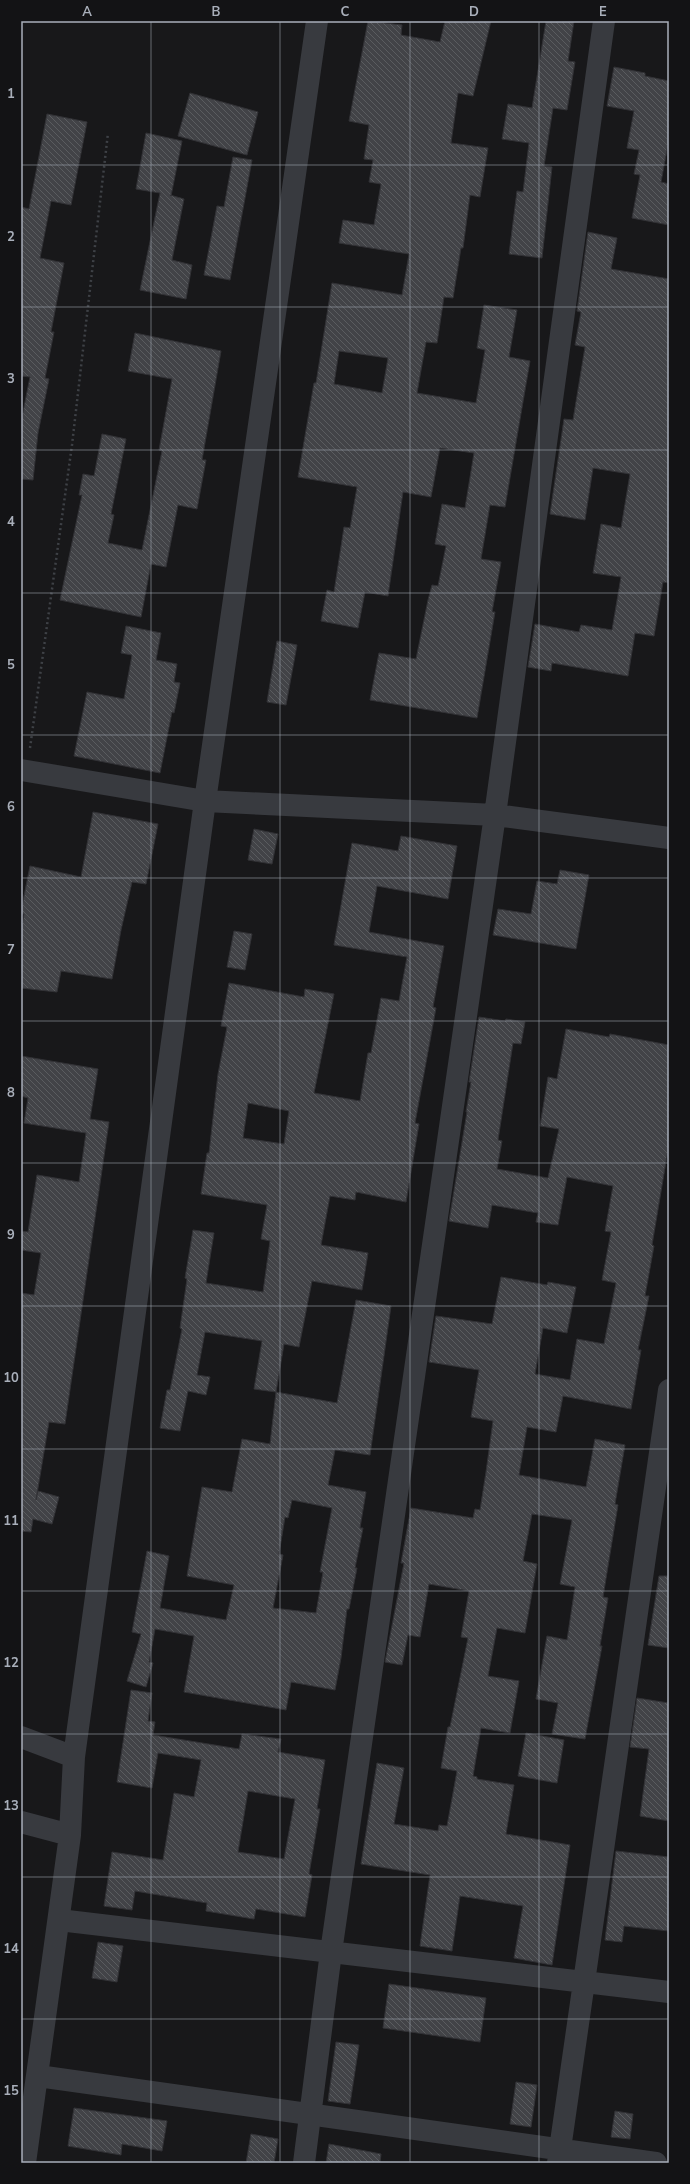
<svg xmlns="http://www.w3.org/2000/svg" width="690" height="2184" font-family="'Nunito Sans',sans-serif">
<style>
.building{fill:url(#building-back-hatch);stroke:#323236;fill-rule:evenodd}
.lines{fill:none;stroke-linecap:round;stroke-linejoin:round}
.path{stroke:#3e4146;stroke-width:2.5;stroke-dasharray:2 3;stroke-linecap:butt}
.minor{stroke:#383a3f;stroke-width:22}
.grid{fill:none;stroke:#a9afba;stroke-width:1;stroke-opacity:0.55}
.neatline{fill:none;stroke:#a9afba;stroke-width:1.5}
.grid-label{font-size:13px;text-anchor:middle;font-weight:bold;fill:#a9afba}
</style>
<defs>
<pattern id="building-back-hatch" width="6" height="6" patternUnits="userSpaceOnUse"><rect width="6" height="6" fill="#424347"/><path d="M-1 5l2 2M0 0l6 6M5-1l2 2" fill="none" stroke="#5a5c5f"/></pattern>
</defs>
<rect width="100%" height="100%" fill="#18181a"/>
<!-- building -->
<path class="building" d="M 368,21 L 402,25 L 401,35 L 440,42 L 445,21 L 491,21 L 473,96 L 458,93 L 451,143 L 488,148 L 480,197 L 470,195 L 463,248 L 461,248 L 453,298 L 444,297 L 437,343 L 426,342 L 417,393 L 476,403 L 485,350 L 477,348 L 484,305 L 517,310 L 509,357 L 530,361 L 505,507 L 490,505 L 481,559 L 501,562 L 492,612 L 495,612 L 477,718 L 370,700 L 379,653 L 416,659 L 428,600 L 432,585 L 438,586 L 446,546 L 435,544 L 442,504 L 465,508 L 474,453 L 440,448 L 431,497 L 403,492 L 388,596 L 365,592 L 358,628 L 321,621 L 327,590 L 334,592 L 344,527 L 350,528 L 357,487 L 298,477 L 314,383 L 316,383 L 332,283 L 402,295 L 409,254 L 339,243 L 343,220 L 374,225 L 381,184 L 369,182 L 373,160 L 364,159 L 369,125 L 349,121 ZM 339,351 L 388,358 L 382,393 L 334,384 Z
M 546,21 L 574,21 L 568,61 L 575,62 L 567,110 L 553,108 L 544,166 L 552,167 L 542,258 L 509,254 L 517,191 L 523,192 L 529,143 L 502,139 L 508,104 L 532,108 Z
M 614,67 L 645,73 L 645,76 L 669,81 L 669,139 L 661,182 L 669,184 L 669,225 L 632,218 L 640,175 L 634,174 L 639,150 L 627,148 L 634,111 L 607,106 Z
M 190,93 L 258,112 L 247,155 L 178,136 Z
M 47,114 L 87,122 L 71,205 L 51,201 L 40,258 L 64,263 L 51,332 L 54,332 L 45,378 L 49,379 L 38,433 L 33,480 L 21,479 L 21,422 L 30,377 L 21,376 L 21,207 L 29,209 Z
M 146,133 L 182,141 L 171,196 L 170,195 L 184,199 L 172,260 L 192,265 L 186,299 L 140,290 L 160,193 L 136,189 Z
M 233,157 L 252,160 L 230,280 L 204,275 L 217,206 L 224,207 Z
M 588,232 L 617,238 L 611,269 L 669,279 L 669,583 L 663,582 L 654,636 L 635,633 L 628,676 L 552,663 L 551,671 L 528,667 L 535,624 L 579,632 L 581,625 L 612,630 L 621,577 L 593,573 L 601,524 L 621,528 L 630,474 L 593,468 L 585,520 L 550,514 L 564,419 L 573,420 L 585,347 L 575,345 L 581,312 L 577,311 Z
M 135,333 L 221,351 L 202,460 L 206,460 L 197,509 L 178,505 L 166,567 L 151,564 L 141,617 L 60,600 L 82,495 L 79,495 L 83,474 L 94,476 L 102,434 L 126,439 L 111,514 L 114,515 L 108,543 L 142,550 L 162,451 L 159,450 L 172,379 L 128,371 Z
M 126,626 L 161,633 L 156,660 L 177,664 L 174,682 L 180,683 L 174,713 L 172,712 L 160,773 L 74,756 L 87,692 L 124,699 L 132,655 L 121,653 Z
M 277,641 L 297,645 L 286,705 L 267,702 Z
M 93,812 L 158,824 L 146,884 L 132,882 L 121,930 L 112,979 L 61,971 L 57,992 L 21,988 L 21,930 L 24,914 L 21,914 L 21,911 L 30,866 L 81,877 Z
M 254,829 L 278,834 L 272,864 L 248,860 Z
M 401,836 L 457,846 L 448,899 L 377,886 L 369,932 L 444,946 L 433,1007 L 436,1008 L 415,1123 L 419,1124 L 406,1202 L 356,1192 L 355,1200 L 330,1196 L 321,1245 L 368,1253 L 362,1290 L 312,1281 L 299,1347 L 284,1344 L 276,1392 L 254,1389 L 262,1341 L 205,1332 L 197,1375 L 210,1377 L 206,1395 L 188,1391 L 180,1431 L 160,1428 L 167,1390 L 170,1390 L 182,1329 L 180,1328 L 187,1279 L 185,1278 L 193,1230 L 214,1233 L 206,1283 L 263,1292 L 270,1241 L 261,1239 L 267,1205 L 201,1194 L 207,1153 L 209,1153 L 218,1074 L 227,1027 L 221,1026 L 229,983 L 304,997 L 305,989 L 334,994 L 314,1093 L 360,1101 L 368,1053 L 371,1053 L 381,998 L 399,1001 L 407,957 L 334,945 L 352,843 L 398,851 ZM 248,1103 L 289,1111 L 284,1144 L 243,1138 Z
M 560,870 L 589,875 L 576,949 L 493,935 L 498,909 L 531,914 L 537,881 L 557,884 Z
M 234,931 L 252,934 L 245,970 L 227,967 Z
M 479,1017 L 505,1021 L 506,1019 L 525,1022 L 521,1044 L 513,1043 L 498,1140 L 502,1141 L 497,1169 L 548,1178 L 559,1129 L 540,1126 L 548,1077 L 557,1079 L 566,1029 L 609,1037 L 610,1034 L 669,1045 L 669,1144 L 652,1245 L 654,1246 L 645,1296 L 649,1296 L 638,1350 L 641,1350 L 631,1409 L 563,1396 L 556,1432 L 527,1427 L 519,1475 L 586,1487 L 595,1439 L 625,1445 L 615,1504 L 618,1505 L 603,1597 L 608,1598 L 600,1646 L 602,1646 L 585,1739 L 552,1734 L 558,1703 L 536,1699 L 547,1636 L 567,1640 L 575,1587 L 560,1584 L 572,1520 L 532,1514 L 523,1561 L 537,1564 L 525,1633 L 497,1628 L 488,1676 L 519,1681 L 510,1733 L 481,1728 L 473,1776 L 477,1777 L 477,1779 L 514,1785 L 506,1834 L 570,1845 L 552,1965 L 514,1958 L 523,1906 L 460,1896 L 452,1951 L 420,1946 L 430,1875 L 361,1864 L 377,1763 L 404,1768 L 394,1824 L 438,1831 L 439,1825 L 447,1826 L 457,1771 L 441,1768 L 448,1727 L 450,1727 L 468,1638 L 461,1637 L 469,1591 L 429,1584 L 420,1637 L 408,1635 L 402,1665 L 385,1662 L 404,1563 L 401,1563 L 411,1508 L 473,1518 L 475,1509 L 480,1510 L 486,1472 L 493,1421 L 471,1417 L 479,1370 L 429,1362 L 436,1316 L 492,1324 L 501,1277 L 547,1285 L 548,1282 L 576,1287 L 567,1333 L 543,1328 L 535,1374 L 570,1380 L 577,1339 L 604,1344 L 616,1283 L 602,1280 L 611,1232 L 605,1231 L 613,1186 L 567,1177 L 558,1225 L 536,1222 L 538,1213 L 492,1205 L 488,1228 L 449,1221 L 467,1112 L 466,1112 L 471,1082 L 469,1082 Z
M 21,1056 L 98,1069 L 90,1119 L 109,1122 L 65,1424 L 49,1422 L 36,1500 L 38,1491 L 59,1497 L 52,1524 L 33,1519 L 31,1532 L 21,1531 L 21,1293 L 34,1295 L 41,1253 L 21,1250 L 21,1231 L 28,1232 L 37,1175 L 79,1182 L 86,1133 L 24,1123 L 28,1098 L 21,1096 Z
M 356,1300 L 391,1306 L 370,1455 L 335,1450 L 328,1485 L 366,1492 L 360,1528 L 363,1528 L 355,1568 L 357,1568 L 349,1609 L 347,1609 L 341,1658 L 335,1690 L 291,1682 L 286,1710 L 184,1692 L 194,1636 L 155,1629 L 149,1662 L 153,1663 L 146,1687 L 127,1681 L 141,1634 L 132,1632 L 147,1551 L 169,1556 L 160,1608 L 226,1620 L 234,1585 L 187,1576 L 202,1487 L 232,1492 L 242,1439 L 270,1444 L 276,1392 L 337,1403 ZM 292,1500 L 332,1508 L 320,1572 L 323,1572 L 316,1613 L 273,1608 L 283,1555 L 279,1554 L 285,1517 L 288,1518 Z
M 659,1576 L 669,1576 L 669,1648 L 648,1645 Z
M 131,1690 L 152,1693 L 148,1721 L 155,1722 L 153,1735 L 239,1749 L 242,1734 L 281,1739 L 278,1752 L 325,1760 L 317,1809 L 320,1809 L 309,1874 L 312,1875 L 305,1917 L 256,1909 L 254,1919 L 206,1911 L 207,1903 L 135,1891 L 132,1910 L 104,1906 L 112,1852 L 163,1860 L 174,1793 L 194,1797 L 201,1760 L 158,1753 L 152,1788 L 117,1782 ZM 248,1791 L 295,1799 L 284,1859 L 238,1852 Z
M 637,1698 L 669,1703 L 669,1821 L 640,1816 L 649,1749 L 630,1747 Z
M 526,1733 L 564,1740 L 557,1783 L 518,1776 Z
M 616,1851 L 669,1857 L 669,1931 L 624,1926 L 622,1942 L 605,1940 Z
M 98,1942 L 123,1946 L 117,1982 L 92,1978 Z
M 389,1984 L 486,1998 L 480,2042 L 383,2028 Z
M 336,2042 L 359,2045 L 350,2104 L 328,2101 Z
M 516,2082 L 537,2085 L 531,2127 L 510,2124 Z
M 74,2108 L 167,2121 L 162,2151 L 122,2144 L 121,2155 L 68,2146 Z
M 615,2111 L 633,2114 L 630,2139 L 611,2137 Z
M 251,2134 L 278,2139 L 274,2163 L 246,2163 Z
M 329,2144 L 381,2154 L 380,2163 L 326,2163 Z"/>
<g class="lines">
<!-- path -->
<path class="path" d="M 30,748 L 72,445 L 108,133"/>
<!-- minor -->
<path class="minor" d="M 21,770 L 205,801 L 495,815 L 669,838
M 21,1737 L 74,1757
M 21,1822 L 70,1835
M 59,1920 L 669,1992
M 38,2076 L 656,2163
M 25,2163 L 70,1835 L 74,1757 L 205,801 L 317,21
M 304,2163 L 331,1952 L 495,815 L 604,21
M 558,2163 L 669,1390"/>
</g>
<!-- grid -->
<path class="grid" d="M 151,21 L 151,2163M 280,21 L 280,2163M 410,21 L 410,2163M 539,21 L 539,2163M 21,165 L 669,165M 21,307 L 669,307M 21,450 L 669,450M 21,593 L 669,593M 21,735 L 669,735M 21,878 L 669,878M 21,1021 L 669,1021M 21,1163 L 669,1163M 21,1306 L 669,1306M 21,1449 L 669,1449M 21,1591 L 669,1591M 21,1734 L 669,1734M 21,1877 L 669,1877M 21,2019 L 669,2019"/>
<!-- border -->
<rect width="690" height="2184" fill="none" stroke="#131315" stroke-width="44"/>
<rect x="22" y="22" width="646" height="2140" class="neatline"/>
<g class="grid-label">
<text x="87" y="16">A</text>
<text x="216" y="16">B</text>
<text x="345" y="16">C</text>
<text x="474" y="16">D</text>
<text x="603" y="16">E</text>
<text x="11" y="98">1</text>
<text x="11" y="241">2</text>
<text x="11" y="383">3</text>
<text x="11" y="526">4</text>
<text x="11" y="669">5</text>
<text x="11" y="811">6</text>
<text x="11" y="954">7</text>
<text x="11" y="1097">8</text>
<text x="11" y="1239">9</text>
<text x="11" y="1382">10</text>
<text x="11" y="1525">11</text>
<text x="11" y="1667">12</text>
<text x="11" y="1810">13</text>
<text x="11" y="1953">14</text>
<text x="11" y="2095">15</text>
</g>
</svg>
